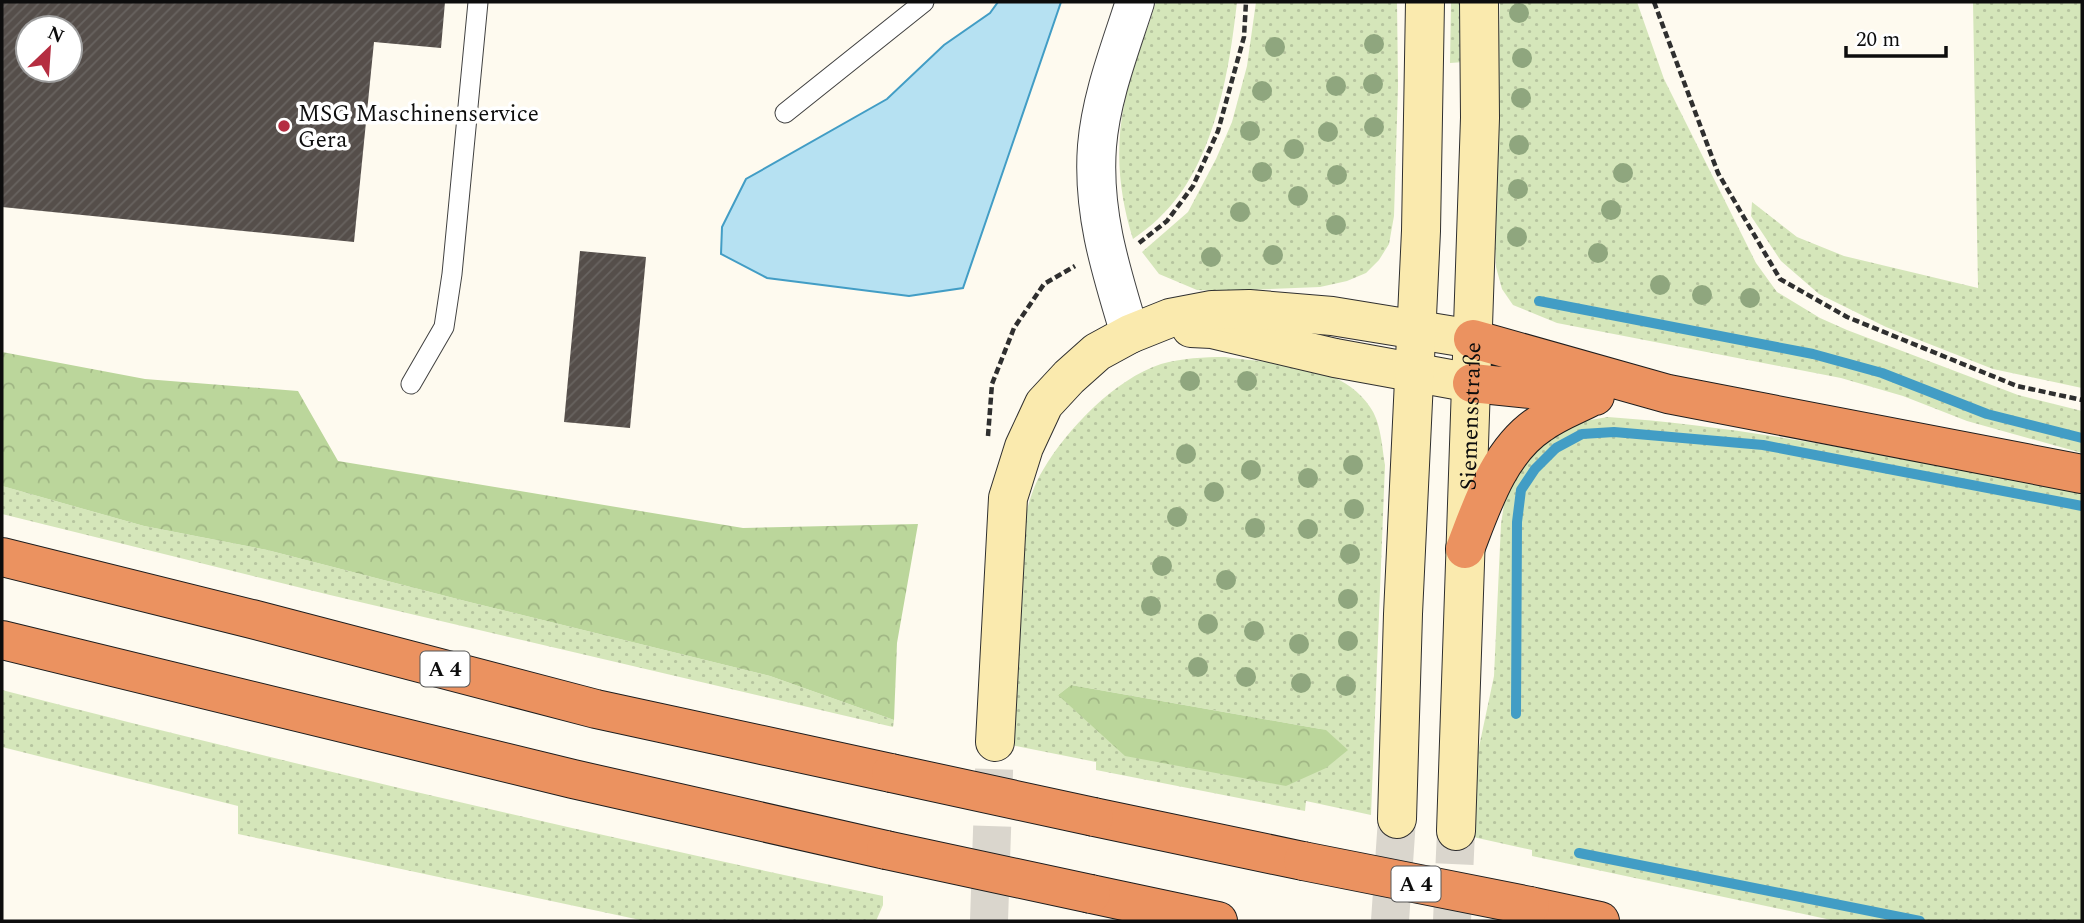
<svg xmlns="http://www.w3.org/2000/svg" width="2084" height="923" font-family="Spectral,serif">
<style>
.grass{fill:url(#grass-dots);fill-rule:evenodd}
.forest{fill:url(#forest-crowns)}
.water{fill:#b6e1f2;stroke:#429dc5;stroke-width:2}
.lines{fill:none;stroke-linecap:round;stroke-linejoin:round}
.stream{stroke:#429dc5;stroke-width:10}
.building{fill:url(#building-hatch);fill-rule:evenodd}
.secondary-tunnel{stroke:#dad6cd;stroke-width:38;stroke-dasharray:38 19;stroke-linecap:butt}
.lane-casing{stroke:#404040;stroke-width:21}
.street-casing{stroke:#404040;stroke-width:40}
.secondary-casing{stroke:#2f2f2f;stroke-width:40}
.highway-casing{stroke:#1e1e1e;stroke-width:40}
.path{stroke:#2f2f2f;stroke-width:4.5;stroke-dasharray:7 3.5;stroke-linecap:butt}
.lane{stroke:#fff;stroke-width:19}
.street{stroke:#fff;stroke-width:38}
.secondary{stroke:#faeaae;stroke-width:38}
.highway{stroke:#eb9260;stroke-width:38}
.highway-bridge-casing{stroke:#1e1e1e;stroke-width:40;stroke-linecap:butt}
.highway-bridge{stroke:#eb9260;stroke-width:38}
.tree{fill:#8fa67e}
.poi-dot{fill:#b52e41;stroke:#fff;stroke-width:2.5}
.labels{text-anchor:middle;stroke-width:7;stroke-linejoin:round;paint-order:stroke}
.shield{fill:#fff;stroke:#565656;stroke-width:2}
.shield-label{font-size:21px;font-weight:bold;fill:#0d0d0d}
.poi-label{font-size:23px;fill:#0d0d0d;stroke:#fff;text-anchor:start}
.street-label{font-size:23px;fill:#0d0d0d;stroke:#fff}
</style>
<defs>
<pattern id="grass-dots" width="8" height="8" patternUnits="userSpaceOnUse" patternTransform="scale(1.75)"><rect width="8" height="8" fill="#d5e6ba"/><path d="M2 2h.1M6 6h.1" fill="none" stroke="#b6c49f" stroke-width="1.8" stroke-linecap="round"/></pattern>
<pattern id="forest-crowns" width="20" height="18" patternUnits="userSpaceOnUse" patternTransform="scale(1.75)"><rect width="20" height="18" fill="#bbd69b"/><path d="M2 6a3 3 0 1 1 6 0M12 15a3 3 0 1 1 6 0" fill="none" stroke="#a0b684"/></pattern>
<pattern id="building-hatch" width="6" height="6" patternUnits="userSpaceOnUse" patternTransform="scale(1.75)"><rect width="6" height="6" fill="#554e4a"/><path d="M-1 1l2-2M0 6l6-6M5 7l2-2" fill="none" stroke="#686360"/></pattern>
</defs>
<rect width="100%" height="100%" fill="#fefaef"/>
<!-- grass -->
<path class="grass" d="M 1156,2 L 1237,2 C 1229,73 1214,167 1159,218 C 1151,226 1142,232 1133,239 C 1119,195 1115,150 1124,105 C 1130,71 1146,35 1156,2 Z
M 1256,2 L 1397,2 L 1398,86 L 1394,216 L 1389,244 L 1379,260 L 1366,273 L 1347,281 L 1320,287 L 1221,291 L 1197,290 L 1159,274 L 1142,252 L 1188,212 L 1216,159 L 1232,122 L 1247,66 Z
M 1451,2 L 1463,2 L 1464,62 L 1450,63 Z
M 1500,2 L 1637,2 L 1664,79 L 1756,263 L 1777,292 L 1820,318 L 1847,330 L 2018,395 L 2082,411 L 2082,453 L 1967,421 L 1903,396 L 1841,378 L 1557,323 L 1513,305 L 1502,289 L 1496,267 L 1494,226 Z
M 1973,2 L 2082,2 L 2082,388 L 1993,369 L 1886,327 L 1819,294 L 1781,261 L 1751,216 L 1752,202 L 1797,237 L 1844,256 L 1978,288 Z
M 1225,357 C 1273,364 1341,362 1370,407 C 1381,422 1382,447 1385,465 L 1371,815 L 1306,801 L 1305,811 L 1096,770 L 1096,762 L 1011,745 L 1024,520 C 1029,503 1033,486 1043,470 C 1067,429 1115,379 1161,364 C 1182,358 1204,357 1225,357 ZM 1071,685 L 1326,730 L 1058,695 Z
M 1608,417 C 1767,428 1925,464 2082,493 L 2082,921 L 1836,921 L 1532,856 L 1532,850 L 1473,837 L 1475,766 L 1494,676 L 1501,524 L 1505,498 L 1516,469 L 1533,450 L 1578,422 Z
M 2,486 L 144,526 L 267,550 L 469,602 L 770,676 L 894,720 L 893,727 L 330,595 L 2,514 Z
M 2,690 C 294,765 588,834 883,896 L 883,905 L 876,921 L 645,921 L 238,834 L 238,806 L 2,747 Z"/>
<!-- forest -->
<path class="forest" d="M 2,352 L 145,379 L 298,391 L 338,461 L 743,528 L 918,524 L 897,643 L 894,720 L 770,676 L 469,602 L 267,550 L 144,526 L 2,486 Z
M 1071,685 L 1326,730 L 1348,750 L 1326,768 L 1286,786 L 1125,756 L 1058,695 Z"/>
<!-- water -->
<path class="water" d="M 998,2 L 1061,2 L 963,288 L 909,296 L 767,278 L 721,254 L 722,227 L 746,179 L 887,99 L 944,45 L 990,13 Z"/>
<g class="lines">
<!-- stream -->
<path class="stream" d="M 1539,301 L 1813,354 L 1882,373 L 1987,414 L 2082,438
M 1516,714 L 1517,522 L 1521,490 L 1535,469 L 1556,448 L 1582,434 L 1614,432 L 1763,445 L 2082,506
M 1579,853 L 1920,921"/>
</g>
<!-- building -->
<path class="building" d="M 2,2 L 445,2 L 441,48 L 374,42 L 354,242 L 2,207 ZM 28,28 L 70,28 L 70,70 L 28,70 Z
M 580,251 L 646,257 L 630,428 L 564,422 Z"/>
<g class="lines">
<!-- secondary-tunnel -->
<path class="secondary-tunnel" d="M 989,921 L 995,742
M 1390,921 L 1397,819
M 1452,921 L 1456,831"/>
<!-- lane casing -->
<g class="lane-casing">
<path id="lane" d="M 785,113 L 924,2
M 411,384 L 444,327 L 452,274 L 478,2"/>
</g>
<!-- street casing -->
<g class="street-casing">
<path id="street" d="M 1130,334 C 1111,271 1092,213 1097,146 C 1101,97 1120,49 1135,2"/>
</g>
<!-- secondary casing -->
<g class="secondary-casing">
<g id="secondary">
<path d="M 1191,328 L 1212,329 L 1335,358 L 1472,383"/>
<path d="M 995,742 L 1008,498 L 1024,447 L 1044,404 L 1069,377 L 1097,352 L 1130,334 L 1170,318 L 1212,310 L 1249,309 L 1332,316 L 1473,339"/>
<path d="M 1397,819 L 1403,614 L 1421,231 L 1425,2"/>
<path id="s1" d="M 1456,831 L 1480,118 L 1479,2"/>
</g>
</g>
<!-- highway casing -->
<g class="highway-casing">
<path id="highway" d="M 1473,339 L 1668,394 L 2082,474
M 1472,383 L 1595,396
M 1465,549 C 1482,505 1499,451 1540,424 C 1556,412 1576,405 1593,396
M 2,557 L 252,619 L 596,709 L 891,773
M 2,640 L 573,779 L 886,850
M 1094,817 L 1303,861
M 1091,894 L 1218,921
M 1530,906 L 1600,921"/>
</g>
<!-- path -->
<path class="path" d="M 1654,2 L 1718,173 L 1780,279 L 1847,317 L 2017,386 L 2082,400
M 1139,243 L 1167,221 L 1193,186 L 1218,131 L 1244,37 L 1246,2
M 988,436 L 992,384 L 1014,328 L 1044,284 L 1075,266"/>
<!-- lane -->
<use href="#lane" class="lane"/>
<!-- street -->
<use href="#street" class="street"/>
<!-- secondary -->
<use href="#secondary" class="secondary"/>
<!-- highway -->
<use href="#highway" class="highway"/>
<!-- highway-bridge casing -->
<g class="highway-bridge-casing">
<path id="highway-bridge" d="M 891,773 L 1094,817
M 886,850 L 1091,894
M 1303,861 L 1530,906"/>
</g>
<!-- highway-bridge -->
<use href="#highway-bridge" class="highway-bridge"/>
</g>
<!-- trees -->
<g class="tree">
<circle cx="1519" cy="13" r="10"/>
<circle cx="1374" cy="44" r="10"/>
<circle cx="1275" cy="47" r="10"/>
<circle cx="1522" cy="58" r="10"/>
<circle cx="1373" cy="84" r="10"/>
<circle cx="1336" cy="86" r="10"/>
<circle cx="1262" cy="91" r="10"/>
<circle cx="1521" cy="98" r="10"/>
<circle cx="1374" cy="127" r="10"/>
<circle cx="1250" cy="131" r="10"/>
<circle cx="1328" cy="132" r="10"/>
<circle cx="1519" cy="145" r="10"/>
<circle cx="1294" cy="149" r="10"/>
<circle cx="1262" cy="172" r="10"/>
<circle cx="1623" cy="173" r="10"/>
<circle cx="1337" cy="175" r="10"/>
<circle cx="1518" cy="189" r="10"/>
<circle cx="1298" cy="196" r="10"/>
<circle cx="1611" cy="210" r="10"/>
<circle cx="1240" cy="212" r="10"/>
<circle cx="1336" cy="225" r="10"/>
<circle cx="1517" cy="237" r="10"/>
<circle cx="1598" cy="253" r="10"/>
<circle cx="1273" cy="255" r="10"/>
<circle cx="1211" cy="257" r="10"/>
<circle cx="1660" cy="285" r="10"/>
<circle cx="1702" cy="295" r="10"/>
<circle cx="1750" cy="298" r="10"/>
<circle cx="1190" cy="381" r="10"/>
<circle cx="1247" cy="381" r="10"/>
<circle cx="1186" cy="454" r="10"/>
<circle cx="1353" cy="465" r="10"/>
<circle cx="1251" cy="470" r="10"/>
<circle cx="1308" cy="478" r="10"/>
<circle cx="1214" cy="492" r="10"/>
<circle cx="1354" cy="509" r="10"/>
<circle cx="1177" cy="517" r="10"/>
<circle cx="1255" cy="528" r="10"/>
<circle cx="1308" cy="529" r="10"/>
<circle cx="1350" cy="554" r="10"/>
<circle cx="1162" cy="566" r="10"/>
<circle cx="1226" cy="580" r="10"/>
<circle cx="1348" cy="599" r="10"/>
<circle cx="1151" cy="606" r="10"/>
<circle cx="1208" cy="624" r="10"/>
<circle cx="1254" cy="631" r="10"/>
<circle cx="1348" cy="641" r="10"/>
<circle cx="1299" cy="644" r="10"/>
<circle cx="1198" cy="667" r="10"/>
<circle cx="1246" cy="677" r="10"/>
<circle cx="1301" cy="683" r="10"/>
<circle cx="1346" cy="686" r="10"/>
</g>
<!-- markers -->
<circle class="poi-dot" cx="284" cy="126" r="7"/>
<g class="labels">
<!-- shield labels -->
<g class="shield">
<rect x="420.5" y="651.5" width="49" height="35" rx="5"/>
<rect x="1391.5" y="866.5" width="49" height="35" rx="5"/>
</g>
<g class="shield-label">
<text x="445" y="676">A 4</text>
<text x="1416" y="891">A 4</text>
</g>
<!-- poi labels -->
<g class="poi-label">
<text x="298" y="121">MSG Maschinenservice<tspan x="298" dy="26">Gera</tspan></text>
</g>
<!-- street labels -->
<g class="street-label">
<text dy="8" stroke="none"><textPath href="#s1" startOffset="415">Siemensstraße</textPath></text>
</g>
</g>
<!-- border -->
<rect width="2084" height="923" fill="none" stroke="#0d0d0d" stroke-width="7"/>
<!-- north arrow -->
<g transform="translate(49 49) rotate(25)"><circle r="33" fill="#ffffff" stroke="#9e9e9e" stroke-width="2"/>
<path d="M0-5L12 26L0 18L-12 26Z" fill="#b52e41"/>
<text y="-10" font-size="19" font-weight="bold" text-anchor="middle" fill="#0d0d0d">N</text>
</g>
<!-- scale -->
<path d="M1846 46v10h100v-10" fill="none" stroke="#0d0d0d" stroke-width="3.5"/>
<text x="1856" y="46" font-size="21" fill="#0d0d0d" stroke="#ffffff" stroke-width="5" paint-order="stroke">20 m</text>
</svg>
